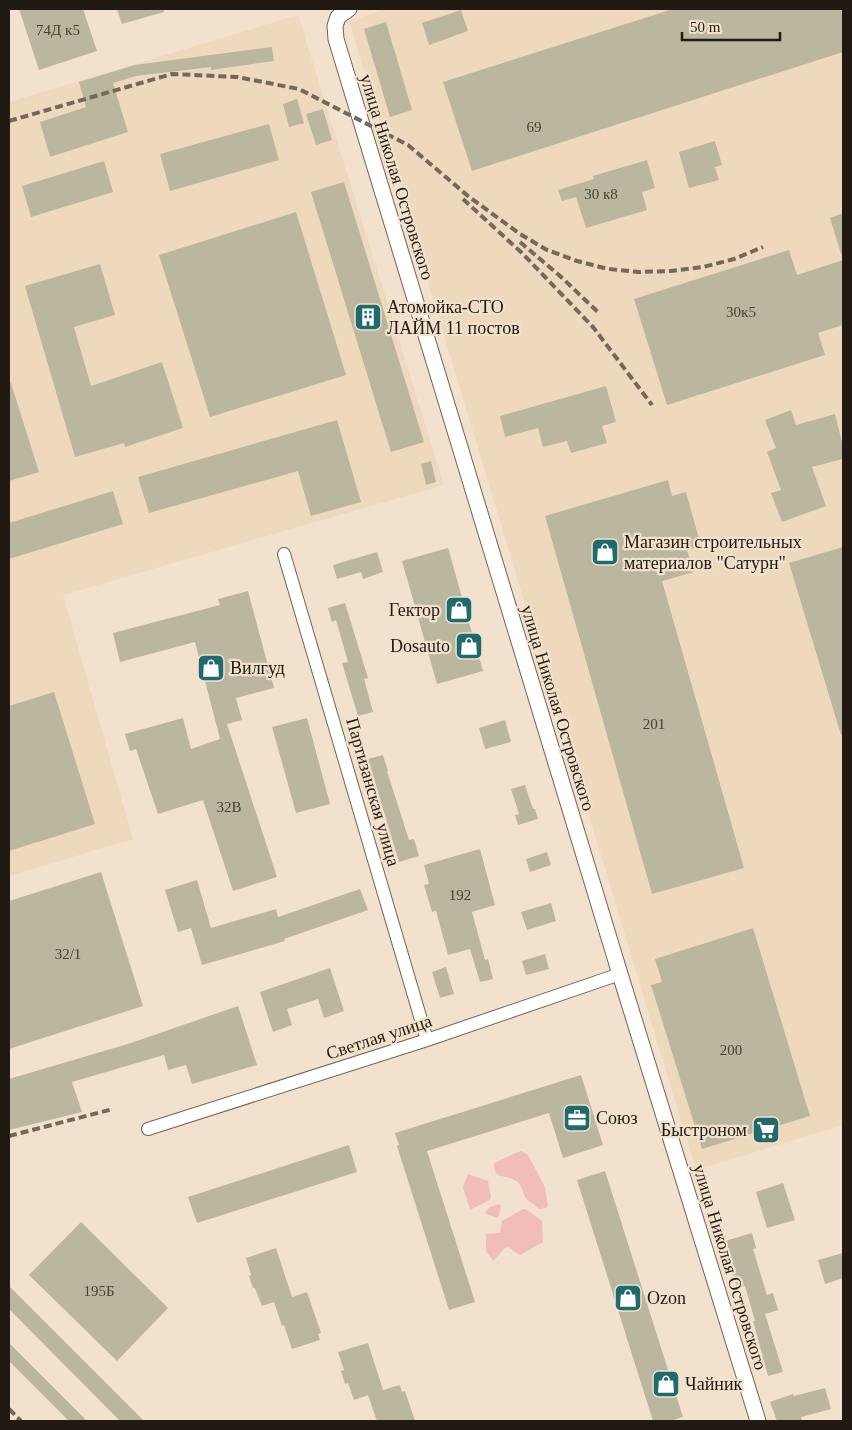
<svg xmlns="http://www.w3.org/2000/svg" width="852" height="1430" font-family="Georgia,serif">
<style>
.built{fill:#eed9bd}
.green{fill:#f1beb7}
.building{fill:#bbb79f}
.lines{fill:none;stroke-linecap:round;stroke-linejoin:round}
.minor-casing{stroke:#726451;stroke-width:14}
.tertiary-casing{stroke:#726451;stroke-width:17}
.minor{stroke:#fff;stroke-width:12}
.tertiary{stroke:#fff;stroke-width:15}
.rail{stroke:#72685c;stroke-width:4;stroke-dasharray:8 4;stroke-linecap:butt}
.labels{text-anchor:middle;stroke-width:4.5;stroke-linejoin:round;paint-order:stroke}
.number-label{font-size:15px;fill:#474136}
.street-label{font-size:18px;fill:#201a13;stroke:#f2e2cd}
.poi-label{font-size:18px;fill:#201a13;stroke:#f2e2cd;text-anchor:start}
</style>
<rect width="100%" height="100%" fill="#f2e2cd"/>
<!-- built -->
<path class="built" d="M 386,9 L 843,9 L 843,1125 L 696,1170 L 349,21 Z
M 298,15 L 444,485 L 63,595 L 133,839 L 9,876 L 9,102 Z"/>
<!-- green -->
<path class="green" d="M 521,1151 L 528,1155 L 545,1187 L 548,1206 L 546,1208 L 539,1209 C 535,1205 529,1202 526,1198 C 522,1193 522,1184 516,1181 C 504,1173 494,1181 494,1163 C 503,1160 511,1154 521,1151 Z
M 468,1174 L 488,1181 L 491,1197 L 490,1200 L 470,1210 L 463,1187 Z
M 499,1204 L 501,1206 L 499,1216 L 497,1218 L 486,1214 L 485,1212 L 490,1207 Z
M 523,1209 L 526,1209 L 542,1221 L 543,1242 L 520,1255 L 508,1247 L 505,1248 L 493,1261 L 486,1251 L 486,1234 L 500,1233 L 502,1221 Z"/>
<!-- building -->
<path class="building" d="M 19,9 L 83,9 L 97,51 L 39,70 Z
M 117,9 L 164,9 L 164,12 L 122,24 Z
M 673,9 L 843,9 L 843,52 L 472,171 L 443,82 Z
M 461,10 L 468,31 L 429,45 L 422,23 Z
M 386,22 L 412,110 L 390,117 L 364,29 Z
M 272,47 L 274,61 L 211,70 L 211,67 L 136,76 L 113,83 L 128,132 L 50,157 L 40,122 L 86,107 L 79,82 L 135,65 Z
M 297,99 L 304,123 L 289,127 L 283,104 Z
M 323,109 L 332,140 L 316,145 L 306,114 Z
M 269,124 L 279,160 L 170,191 L 160,154 Z
M 715,141 L 722,165 L 715,167 L 719,180 L 689,188 L 679,152 Z
M 647,160 L 655,188 L 642,192 L 647,210 L 586,228 L 576,197 L 562,201 L 558,190 L 594,179 L 593,176 Z
M 104,161 L 113,192 L 31,217 L 22,186 Z
M 344,182 L 424,442 L 391,452 L 311,192 Z
M 296,212 L 346,375 L 210,417 L 159,255 Z
M 843,213 L 843,253 L 841,254 L 830,218 Z
M 789,250 L 797,275 L 843,260 L 843,325 L 818,333 L 825,355 L 667,405 L 634,299 Z
M 100,264 L 115,315 L 74,327 L 91,386 L 162,362 L 183,428 L 125,447 L 124,443 L 75,457 L 25,286 Z
M 11,383 L 39,472 L 9,481 L 9,384 Z
M 606,386 L 616,422 L 602,426 L 607,443 L 571,453 L 567,441 L 543,447 L 538,428 L 505,437 L 500,416 Z
M 791,410 L 796,425 L 835,414 L 843,446 L 843,459 L 812,467 L 826,506 L 782,522 L 771,493 L 781,490 L 767,452 L 776,448 L 765,420 Z
M 337,420 L 361,502 L 311,516 L 298,471 L 149,513 L 138,477 Z
M 431,461 L 436,482 L 426,485 L 421,464 Z
M 668,480 L 672,496 L 686,492 L 701,546 L 687,550 L 694,572 L 662,581 L 744,868 L 652,894 L 545,516 Z
M 113,491 L 123,524 L 9,559 L 9,523 Z
M 843,547 L 843,734 L 841,735 L 789,563 Z
M 448,548 L 483,671 L 437,684 L 402,561 Z
M 377,552 L 383,572 L 363,579 L 361,572 L 337,579 L 333,565 Z
M 248,591 L 274,688 L 236,698 L 242,720 L 227,724 L 277,877 L 233,891 L 203,800 L 158,814 L 136,749 L 130,751 L 125,734 L 183,718 L 191,749 L 220,739 L 195,642 L 120,662 L 113,633 L 220,605 L 218,599 Z
M 345,603 L 368,678 L 364,679 L 373,712 L 358,716 L 342,663 L 348,662 L 336,620 L 332,622 L 328,608 Z
M 54,692 L 95,824 L 9,851 L 9,706 Z
M 307,718 L 330,804 L 296,813 L 272,727 Z
M 505,720 L 511,742 L 485,749 L 479,728 Z
M 383,755 L 388,771 L 387,771 L 409,840 L 414,839 L 419,856 L 399,862 L 368,759 Z
M 525,785 L 533,809 L 535,809 L 538,819 L 518,825 L 515,815 L 519,814 L 511,789 Z
M 480,849 L 495,905 L 472,912 L 485,960 L 488,959 L 493,979 L 480,982 L 470,949 L 448,955 L 436,911 L 432,912 L 424,885 L 429,884 L 424,865 Z
M 547,852 L 551,865 L 530,872 L 526,859 Z
M 101,872 L 143,1006 L 9,1049 L 9,901 Z
M 197,880 L 211,928 L 276,909 L 278,917 L 360,889 L 368,910 L 284,939 L 285,941 L 202,965 L 191,928 L 178,932 L 165,890 Z
M 551,903 L 556,921 L 527,930 L 521,912 Z
M 753,928 L 810,1116 L 702,1149 L 651,985 L 662,982 L 655,959 Z
M 545,954 L 549,969 L 526,975 L 522,961 Z
M 446,967 L 454,994 L 440,998 L 432,972 Z
M 330,968 L 344,1011 L 324,1018 L 318,999 L 287,1009 L 292,1025 L 273,1032 L 260,992 Z
M 238,1006 L 257,1065 L 192,1084 L 186,1065 L 168,1070 L 164,1055 L 72,1082 L 82,1112 L 9,1130 L 9,1079 L 131,1043 Z
M 581,1075 L 603,1145 L 563,1158 L 549,1113 L 427,1151 L 475,1302 L 449,1310 L 397,1146 L 399,1145 L 395,1133 Z
M 349,1145 L 357,1172 L 197,1223 L 188,1197 Z
M 605,1171 L 683,1417 L 670,1421 L 653,1421 L 577,1180 Z
M 783,1183 L 795,1220 L 767,1228 L 756,1192 Z
M 81,1222 L 168,1308 L 117,1361 L 29,1275 Z
M 752,1233 L 756,1248 L 753,1249 L 767,1295 L 773,1293 L 778,1310 L 765,1314 L 783,1372 L 768,1376 L 753,1321 L 755,1321 L 745,1286 L 737,1288 L 730,1267 L 733,1266 L 725,1241 Z
M 276,1248 L 292,1297 L 307,1292 L 321,1333 L 318,1334 L 320,1340 L 292,1349 L 284,1325 L 282,1326 L 274,1302 L 262,1306 L 255,1288 L 253,1288 L 249,1276 L 251,1275 L 246,1258 Z
M 843,1253 L 843,1278 L 825,1284 L 818,1260 Z
M 9,1286 L 144,1421 L 120,1421 L 9,1309 Z
M 9,1343 L 87,1421 L 69,1421 L 9,1361 Z
M 368,1343 L 383,1390 L 400,1385 L 402,1392 L 405,1391 L 415,1421 L 377,1421 L 368,1395 L 354,1400 L 348,1383 L 345,1384 L 341,1371 L 344,1370 L 338,1352 Z
M 825,1388 L 831,1409 L 801,1417 L 802,1421 L 777,1421 L 770,1402 L 793,1394 L 794,1396 Z"/>
<g class="lines">
<!-- minor casing -->
<g class="minor-casing">
<path id="minor" d="M 284,554 L 427,1040
M 148,1129 L 427,1040 L 620,974"/>
</g>
<!-- tertiary casing -->
<g class="tertiary-casing">
<path id="tertiary" d="M 349,9 L 338,17 L 335,26 L 336,39 L 620,974 L 758,1421"/>
</g>
<!-- minor -->
<use href="#minor" class="minor"/>
<!-- tertiary -->
<use href="#tertiary" class="tertiary"/>
<!-- rail -->
<path class="rail" d="M 9,121 L 172,74 L 237,77 L 299,89 L 408,145 L 468,196 L 520,234 L 547,250 L 577,261 L 608,269 L 639,272 L 671,271 L 703,267 L 734,259 L 763,247
M 463,199 L 522,253 L 593,327 L 652,405
M 520,242 L 560,276 L 599,313
M 9,1136 L 113,1109
M 9,1409 L 21,1421"/>
</g>
<!-- icons -->
<defs>
<g id="building-square" transform="scale(1.4375)"><rect x="-9" y="-9" width="18" height="18" rx="4" fill="#1e6a6c" stroke="#f2e2cd"/><path d="M-4-6H4V6H1V3H-1V6H-4ZM-2.5-4.3h1.7v1.8h-1.7ZM.8-4.3h1.7v1.8H.8ZM-2.5-1h1.7V.8h-1.7ZM.8-1h1.7V.8H.8Z" fill="#fff"/></g>
<g id="shop-square" transform="scale(1.4375)"><rect x="-9" y="-9" width="18" height="18" rx="4" fill="#1e6a6c" stroke="#f2e2cd"/><path d="M-5-2.5h2.3a2.7 3.5 0 0 1 5.4 0H5L5.5 6h-11ZM-1.5-2.5h3a1.5 2.3 0 0 0-3 0Z" fill="#fff"/></g>
<g id="office-square" transform="scale(1.4375)"><rect x="-9" y="-9" width="18" height="18" rx="4" fill="#1e6a6c" stroke="#f2e2cd"/><path d="M-6-3h4V-5.5h4V-3h4V5H-6ZM-1-4.5V-3h2v-1.5ZM-6 0V1H6V0Z" fill="#fff"/></g>
<g id="supermarket-square" transform="scale(1.4375)"><rect x="-9" y="-9" width="18" height="18" rx="4" fill="#1e6a6c" stroke="#f2e2cd"/><path d="M-6-5.5h2.5l.6 2H6L4.5 2H-2.5L-4.4-4H-6ZM-1.5 3.2a1.3 1.3 0 1 0 .1 0ZM3 3.2a1.3 1.3 0 1 0 .1 0Z" fill="#fff"/></g>
</defs>
<g fill-rule="evenodd">
<use href="#building-square" x="368" y="317"/>
<use href="#shop-square" x="605" y="552"/>
<use href="#shop-square" x="459" y="610"/>
<use href="#shop-square" x="469" y="646"/>
<use href="#shop-square" x="211" y="668"/>
<use href="#office-square" x="577" y="1118"/>
<use href="#supermarket-square" x="766" y="1130"/>
<use href="#shop-square" x="628" y="1298"/>
<use href="#shop-square" x="666" y="1384"/>
</g>
<g class="labels">
<!-- number labels -->
<g class="number-label">
<text x="58" y="35">74Д к5</text>
<text x="534" y="132">69</text>
<text x="601" y="199">30 к8</text>
<text x="741" y="317">30к5</text>
<text x="654" y="729">201</text>
<text x="229" y="812">32В</text>
<text x="460" y="900">192</text>
<text x="68" y="959">32/1</text>
<text x="731" y="1055">200</text>
<text x="99" y="1296">195Б</text>
</g>
<!-- street labels -->
<g class="street-label">
<text transform="translate(397 177) rotate(73)" y="6">улица Николая Островского</text>
<text transform="translate(558 708) rotate(73)" y="6">улица Николая Островского</text>
<text transform="translate(373 792) rotate(74)" y="6">Партизанская улица</text>
<text transform="translate(379 1037) rotate(-18)" y="6">Светлая улица</text>
<text transform="translate(730 1267) rotate(73)" y="6">улица Николая Островского</text>
</g>
<!-- poi labels -->
<g class="poi-label">
<text x="387" y="313">Атомойка-СТО<tspan x="387" dy="21">ЛАЙМ 11 постов</tspan></text>
<text x="624" y="548">Магазин строительных<tspan x="624" dy="21">материалов "Сатурн"</tspan></text>
<text x="440" y="616" text-anchor="end">Гектор</text>
<text x="450" y="652" text-anchor="end">Dosauto</text>
<text x="230" y="674">Вилгуд</text>
<text x="596" y="1124">Союз</text>
<text x="747" y="1136" text-anchor="end">Быстроном</text>
<text x="647" y="1304">Ozon</text>
<text x="685" y="1390">Чайник</text>
</g>
</g>
<!-- border -->
<rect width="852" height="1430" fill="none" stroke="#201a13" stroke-width="20"/>
<!-- scale -->
<path d="M682 32v8h98v-8" fill="none" stroke="#201a13" stroke-width="2.5"/>
<text x="690" y="32" font-size="15" fill="#201a13" stroke="#f2e2cd" stroke-width="4" paint-order="stroke">50 m</text>
</svg>
